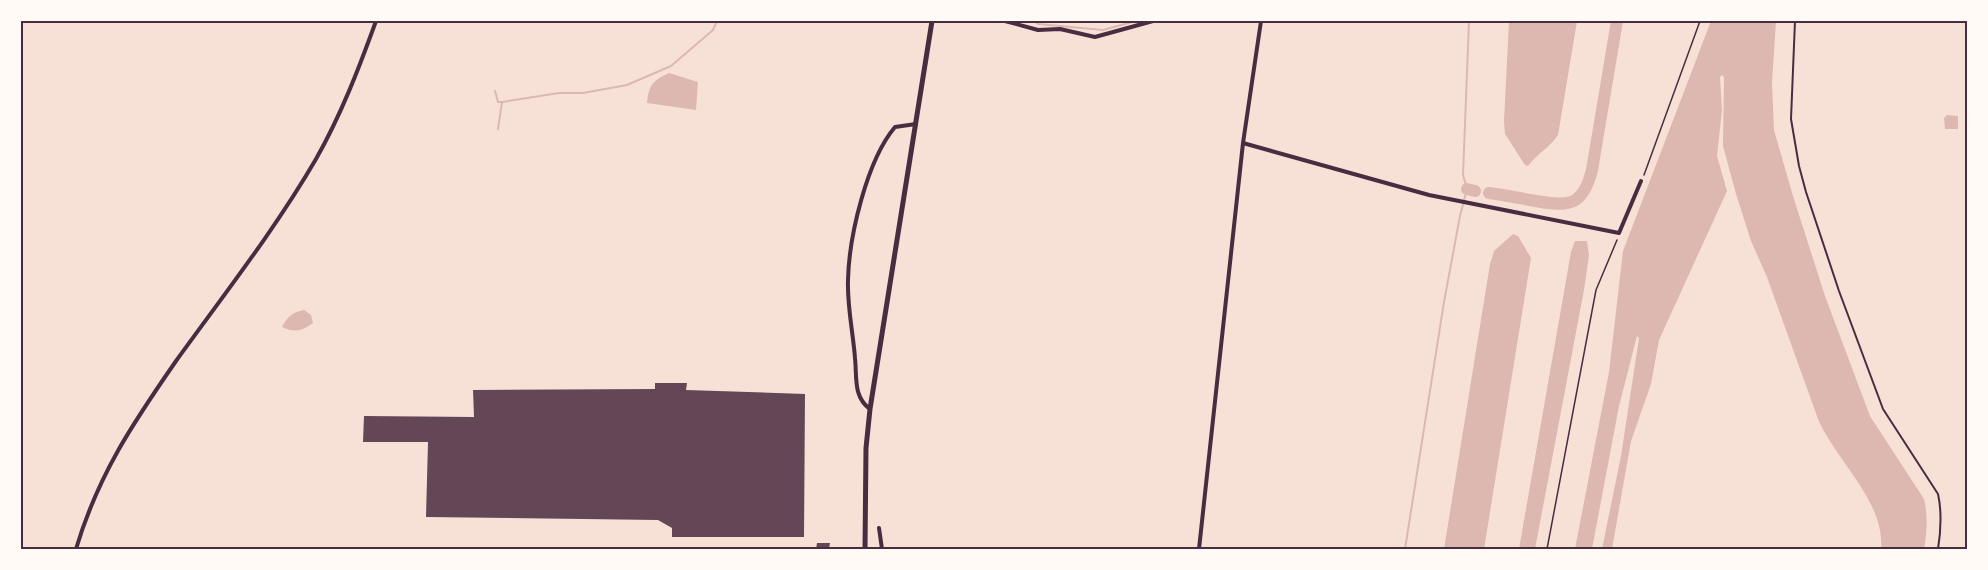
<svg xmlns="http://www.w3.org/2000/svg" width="1988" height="570" font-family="Commissioner,sans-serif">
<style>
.water{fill:#dcb8b0}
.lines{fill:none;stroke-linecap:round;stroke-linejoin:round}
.stream{stroke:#dcb8b0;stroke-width:2}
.river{stroke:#dcb8b0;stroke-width:12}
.building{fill:#644757}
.path{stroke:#4a2c40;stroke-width:1.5}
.service{stroke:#4a2c40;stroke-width:2}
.minor{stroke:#4a2c40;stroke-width:4}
.secondary{stroke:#4a2c40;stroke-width:5}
.neatline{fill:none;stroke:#4a2c40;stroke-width:2}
</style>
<rect width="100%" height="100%" fill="#f7e1d7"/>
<!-- water -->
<path class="water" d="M 1509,21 L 1577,21 L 1558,135 C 1550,147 1537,154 1528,166 L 1525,165 L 1505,134 L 1504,121 Z
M 1711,21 L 1776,21 L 1772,82 L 1774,130 L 1793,196 L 1825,296 L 1870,416 L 1924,499 C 1928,516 1927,532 1924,549 L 1881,549 C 1885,501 1836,461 1818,419 L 1767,277 L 1751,241 L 1736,194 L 1723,146 L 1724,77 L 1722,75 L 1720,77 L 1722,110 L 1717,156 L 1727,191 L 1659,340 L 1651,384 L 1631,441 L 1612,549 L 1602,549 L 1621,456 L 1639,338 L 1637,336 L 1619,406 L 1592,549 L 1575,549 L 1609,372 L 1623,251 Z
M 669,73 L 698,82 L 696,110 L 647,103 C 649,85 652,81 669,73 Z
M 1947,115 L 1958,116 L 1958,129 L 1945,129 L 1944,118 Z
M 1513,234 L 1518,236 L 1531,258 L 1484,549 L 1444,549 L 1490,264 L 1494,251 Z
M 1575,241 L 1587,241 L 1589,255 L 1584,290 L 1535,549 L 1519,549 L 1571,252 Z
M 304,310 L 311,315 L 313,323 C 302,331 295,333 282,327 C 287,317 293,312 304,310 Z"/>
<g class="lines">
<!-- stream -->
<path class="stream" d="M 1034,21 L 1038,24 L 1103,30 L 1136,21
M 495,91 L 498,102 L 502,102 L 559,93 L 583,93 L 627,85 L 671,66 L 713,30 L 717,21
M 498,129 L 502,102
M 1405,549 L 1444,302 L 1460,216 L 1467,189 L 1463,175 L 1469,21"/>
<!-- river -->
<path class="river" d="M 1467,189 L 1475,191
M 1489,193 C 1504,195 1520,198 1536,201 C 1569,207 1583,206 1592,170 L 1617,21"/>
</g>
<!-- building -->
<path class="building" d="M 655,383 L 687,383 L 686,390 L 805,394 L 804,537 L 672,537 L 672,528 L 658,520 L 426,517 L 428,442 L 363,442 L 364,416 L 474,417 L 473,390 L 655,389 Z
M 817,543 L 830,543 L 829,549 L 816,549 Z"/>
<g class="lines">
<!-- path -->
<path class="path" d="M 1644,175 L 1700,21
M 1547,549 L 1596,290 L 1617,240"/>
<!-- service -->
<path class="service" d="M 1795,21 L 1791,119 L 1799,166 L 1806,192 L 1839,291 L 1883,409 L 1938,494 C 1942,512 1941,530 1938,549"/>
<!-- minor -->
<path class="minor" d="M 1005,21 L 1038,30 L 1060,29 L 1095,37 L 1153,21
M 1243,143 L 1429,195 L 1619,233 L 1641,181
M 870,409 C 853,397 857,377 855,358 C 853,332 847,306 848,280 C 849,236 867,160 895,127 L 916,124
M 879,528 L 882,549
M 76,549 C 98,475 133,423 176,361 C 223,296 276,228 316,159 C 341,115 359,68 376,21
M 1199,549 L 1243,143 L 1261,21"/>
<!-- secondary -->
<path class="secondary" d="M 865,549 L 866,448 L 870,409 L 932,21"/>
</g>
<!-- border -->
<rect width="1988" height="570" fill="none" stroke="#fffaf5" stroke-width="45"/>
<rect x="22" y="22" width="1944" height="526" class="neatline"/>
</svg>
